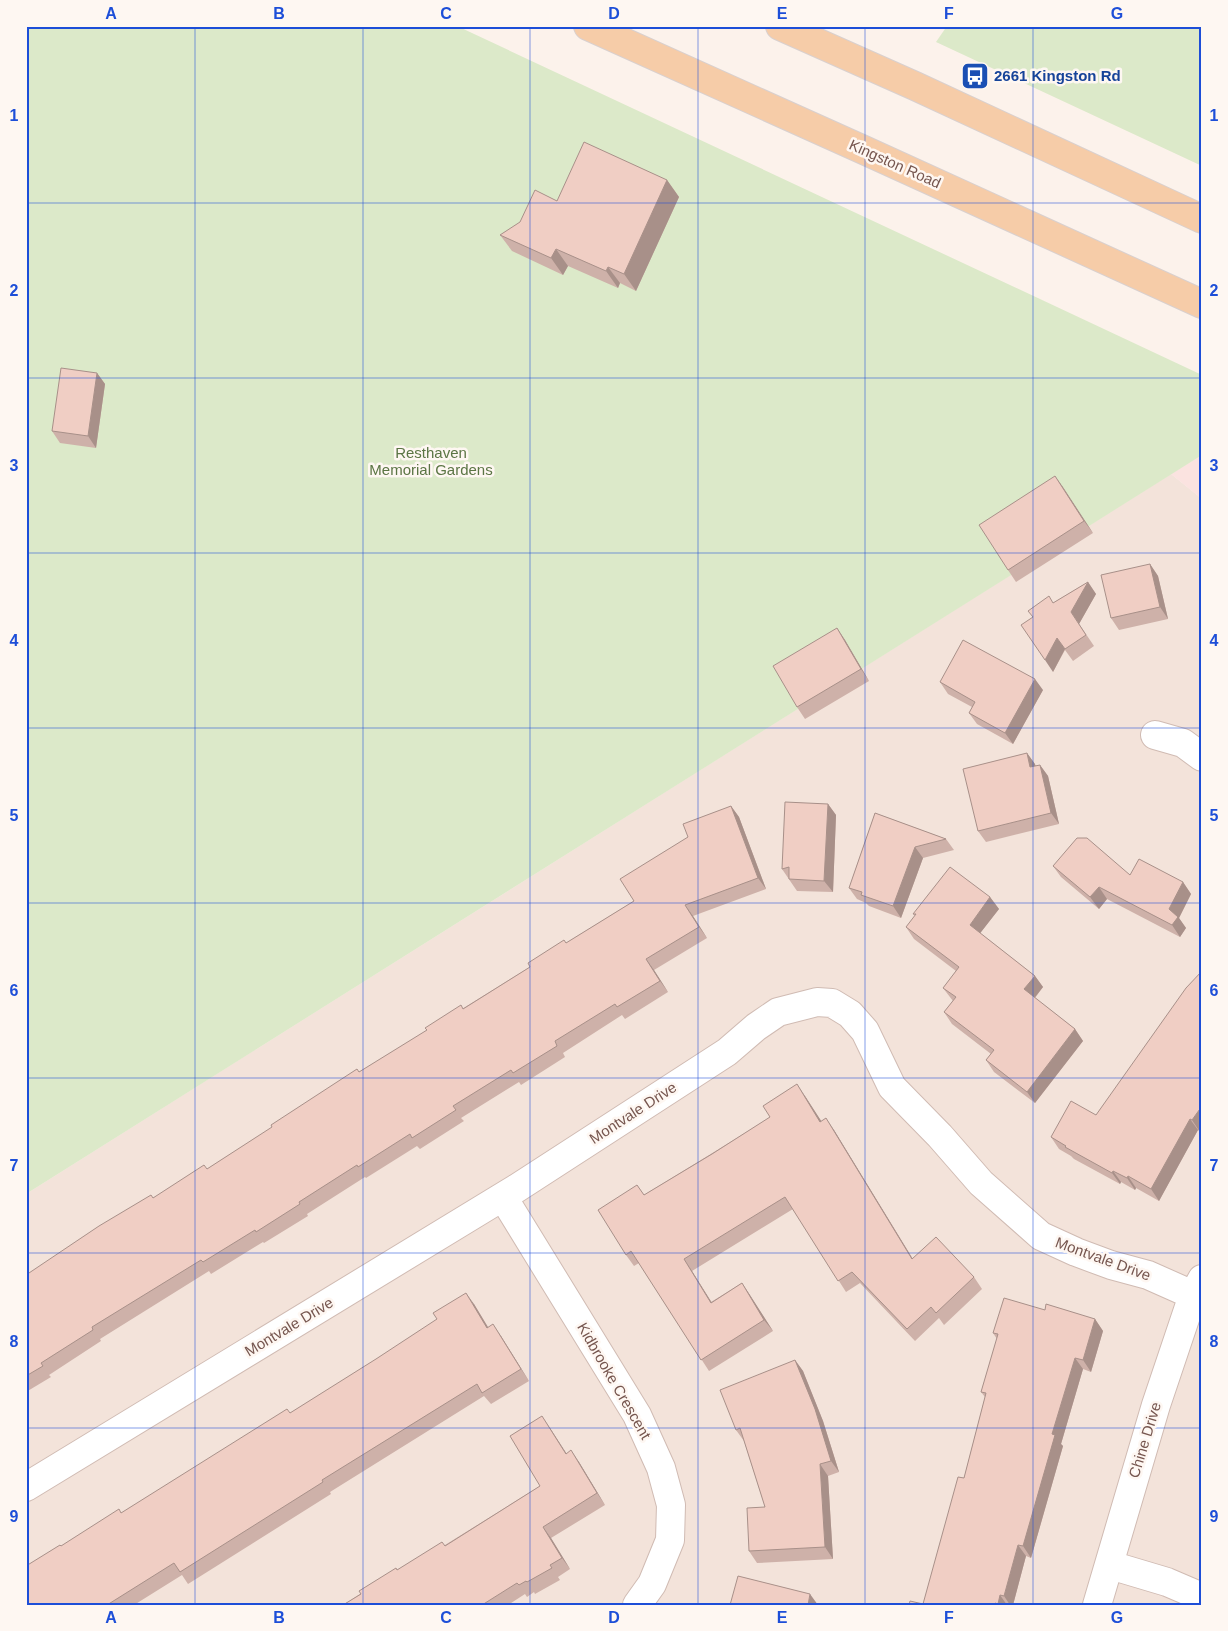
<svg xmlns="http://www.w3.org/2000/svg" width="1228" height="1631" font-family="Arial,sans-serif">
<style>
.residential{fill:#f3e3da}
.commercial{fill:#fbe3e0}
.green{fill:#dce9c9}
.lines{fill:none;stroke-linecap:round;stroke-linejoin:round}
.minor-casing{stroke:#d0bbb3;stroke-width:30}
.primary-casing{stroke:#d9d0ce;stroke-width:30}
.minor{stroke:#fff;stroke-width:28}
.primary{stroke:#f6cca8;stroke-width:28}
.wall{fill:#ceb1a9}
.shaded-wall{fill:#a89089}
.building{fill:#f0cec4;stroke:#a89089}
.grid{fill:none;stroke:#1d4ed8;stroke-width:1;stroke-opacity:0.55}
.labels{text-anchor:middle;stroke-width:5;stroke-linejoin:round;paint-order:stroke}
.transit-label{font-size:15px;font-weight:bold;fill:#164399;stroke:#fef7f2;text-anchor:start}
.street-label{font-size:15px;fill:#76564f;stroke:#fef7f2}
.park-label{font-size:15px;fill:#5b7544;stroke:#fef7f2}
.neatline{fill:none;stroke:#1d4ed8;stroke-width:2}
.grid-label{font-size:16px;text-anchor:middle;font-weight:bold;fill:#1d4ed8}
</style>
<rect width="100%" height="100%" fill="#fcf2eb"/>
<!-- residential -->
<path class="residential" d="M 1171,474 L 1202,499 L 1202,1605 L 26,1605 L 26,1194 Z"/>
<!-- commercial -->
<path class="commercial" d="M 1202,455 L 1202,499 L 1171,474 Z"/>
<!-- green -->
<path class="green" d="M 26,26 L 457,26 L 1202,375 L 1202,455 L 26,1194 Z
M 947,26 L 1202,26 L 1202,166 L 936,42 Z"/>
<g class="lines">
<!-- minor casing -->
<g class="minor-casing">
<path id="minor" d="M 1155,735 L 1183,743 L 1202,757
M 503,1197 L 637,1415 L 661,1468 L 671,1505 L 670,1540 L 652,1584 L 637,1605
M 26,1487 L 517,1188 L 727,1052 L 756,1027 L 778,1012 L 817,1002 L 832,1003 L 850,1014 L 865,1031 L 892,1087 L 940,1136 L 981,1183 L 1041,1236 L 1076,1252 L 1111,1265 L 1148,1275 L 1193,1295
M 1110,1565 L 1167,1582 L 1202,1597
M 1097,1605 L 1156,1405 L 1193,1295 L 1202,1279"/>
</g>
<!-- primary casing -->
<g class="primary-casing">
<path id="primary" d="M 588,26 L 866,151 L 1202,304
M 780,26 L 915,86 L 1202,219"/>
</g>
<!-- minor -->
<use href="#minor" class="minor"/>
<!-- primary -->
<use href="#primary" class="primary"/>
</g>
<!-- wall -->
<path class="wall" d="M 667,180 L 679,197 L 636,291 L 620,283 L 618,288 L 568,266 L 563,275 L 512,251 L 500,235 L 557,201 Z
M 97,373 L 105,384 L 96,448 L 60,443 L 52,431 Z
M 1055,476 L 1093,533 L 1016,582 L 1008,570 Z
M 1150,564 L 1158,576 L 1168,619 L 1119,630 L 1111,618 Z
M 1088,582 L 1096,594 L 1079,624 L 1094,646 L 1073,661 L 1065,650 L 1053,672 L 1053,603 Z
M 837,628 L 845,640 L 869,681 L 805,719 L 797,707 Z
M 940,682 L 1043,690 L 1013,744 L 977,724 L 969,713 L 972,707 L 948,694 Z
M 1027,753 L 1036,766 L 1040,765 L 1048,776 L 1059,824 L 986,842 L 978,831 Z
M 828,804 L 836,815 L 833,892 L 797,891 L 782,869 Z
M 731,806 L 739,817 L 766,889 L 693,916 L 707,938 L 654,970 L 668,992 L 625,1019 L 622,1015 L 563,1053 L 565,1057 L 521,1085 L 519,1082 L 461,1118 L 464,1121 L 420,1149 L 417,1146 L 366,1178 L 365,1177 L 307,1214 L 308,1216 L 264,1243 L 263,1242 L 211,1274 L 209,1271 L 100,1339 L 101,1341 L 49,1375 L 51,1377 L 26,1392 L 26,1275 L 153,1198 L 207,1169 L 360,1072 L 530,967 L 566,943 L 634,901 L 688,837 Z
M 875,813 L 946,839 L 954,850 L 923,858 L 901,918 L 869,906 L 866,903 L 857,899 L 849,888 Z
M 1053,866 L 1183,882 L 1191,894 L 1179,918 L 1186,928 L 1180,937 L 1107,899 L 1099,909 L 1061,877 Z
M 990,897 L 999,909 L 980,933 L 1035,976 L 1043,987 L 1035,998 L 1075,1029 L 1083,1041 L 1035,1103 L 994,1072 L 986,1060 L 991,1054 L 952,1024 L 944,1012 L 953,1001 L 943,988 L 956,971 L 914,939 L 906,927 L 915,916 L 913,914 Z
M 1202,971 L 1202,1129 L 1200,1132 L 1198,1130 L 1159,1201 L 1136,1188 L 1135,1190 L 1121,1182 L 1120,1184 L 1074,1159 L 1071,1156 L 1059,1149 L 1051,1137 L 1096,1115 Z
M 805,1096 L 821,1121 L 834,1130 L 913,1259 L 974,1277 L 982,1289 L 944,1325 L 939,1318 L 915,1341 L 860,1283 L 846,1292 L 793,1209 L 692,1271 L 711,1302 L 742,1283 L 773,1331 L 709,1371 L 639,1263 L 634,1266 L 626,1255 L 637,1185 L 644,1195 Z
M 474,1304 L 488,1327 L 501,1336 L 529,1381 L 491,1404 L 484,1396 L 330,1492 L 331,1494 L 188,1584 L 182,1575 L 134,1605 L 26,1605 L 61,1546 L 121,1513 Z
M 1045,1310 L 1095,1319 L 1103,1331 L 1091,1372 L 1083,1369 L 1061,1444 L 1063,1446 L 1031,1558 L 1026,1556 L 1013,1605 L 909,1605 L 923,1604 L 964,1478 L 985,1397 L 981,1392 L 997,1339 L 993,1333 Z
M 795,1360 L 803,1371 L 823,1421 L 839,1472 L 828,1476 L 833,1559 L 757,1563 L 749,1551 L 765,1507 L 744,1441 L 736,1430 Z
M 550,1428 L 566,1454 L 579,1462 L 605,1505 L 551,1538 L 570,1569 L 558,1577 L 560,1580 L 535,1594 L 534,1592 L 527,1597 L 525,1594 L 508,1605 L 343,1605 L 397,1570 L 445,1545 L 540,1486 Z"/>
<!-- shaded-wall -->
<path class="shaded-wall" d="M 667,180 L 679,197 L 636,291 L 624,274 Z
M 556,249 L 568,266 L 563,275 L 551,258 Z
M 608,267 L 620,283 L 618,288 L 606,271 Z
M 97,373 L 105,384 L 96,448 L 88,436 Z
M 1055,476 L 1063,487 L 1093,533 L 1084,521 Z
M 1150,564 L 1158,576 L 1168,619 L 1160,607 Z
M 1088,582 L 1096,594 L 1079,624 L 1094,646 L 1071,612 Z
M 837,628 L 845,640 L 869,681 L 861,669 Z
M 1057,638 L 1065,649 L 1053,672 L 1045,660 Z
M 1035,679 L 1043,690 L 1013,744 L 1005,733 Z
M 1027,753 L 1035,764 L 1038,778 L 1030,767 Z
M 1040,765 L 1048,776 L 1059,824 L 1051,813 Z
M 828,804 L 836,815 L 833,892 L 824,881 Z
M 731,806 L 739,817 L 766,889 L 758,878 Z
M 915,847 L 923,858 L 901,918 L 893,906 Z
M 1183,882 L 1191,894 L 1179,918 L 1186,928 L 1180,937 L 1172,925 L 1169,909 Z
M 1099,887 L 1107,899 L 1099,909 L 1090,897 Z
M 990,897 L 999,909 L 978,936 L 970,925 Z
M 685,905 L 693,916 L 707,938 L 699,927 Z
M 646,959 L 654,970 L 668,992 L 660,981 Z
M 1035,976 L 1043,987 L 1032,1001 L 1024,989 Z
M 1075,1029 L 1083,1041 L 1035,1103 L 1027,1092 Z
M 797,1084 L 805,1096 L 829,1133 L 820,1122 Z
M 1202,1106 L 1202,1129 L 1200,1132 L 1192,1120 Z
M 826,1118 L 834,1130 L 920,1271 L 912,1259 Z
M 1190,1119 L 1198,1130 L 1159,1201 L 1151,1189 Z
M 1113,1171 L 1121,1182 L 1120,1184 L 1112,1173 Z
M 1128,1176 L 1136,1188 L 1135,1190 L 1127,1178 Z
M 684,1259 L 692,1271 L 719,1314 L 711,1303 Z
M 742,1283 L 750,1295 L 773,1331 L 764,1320 Z
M 466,1293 L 474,1304 L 495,1339 L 487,1328 Z
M 1095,1319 L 1103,1331 L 1091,1372 L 1083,1360 Z
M 493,1324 L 501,1336 L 529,1381 L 521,1369 Z
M 1075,1358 L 1083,1369 L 1061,1444 L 1063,1446 L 1031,1558 L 1023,1546 L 1052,1434 Z
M 795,1360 L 803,1371 L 823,1421 L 839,1472 L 831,1461 Z
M 542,1416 L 550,1428 L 574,1465 L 566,1454 Z
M 571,1450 L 579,1462 L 605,1505 L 597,1493 Z
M 820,1464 L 828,1476 L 833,1559 L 825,1547 Z
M 543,1527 L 551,1538 L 570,1569 L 562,1558 Z
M 1018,1545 L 1026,1556 L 1013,1605 L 1010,1605 L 1004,1596 Z
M 810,1594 L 818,1605 L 808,1605 Z
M 1000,1595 L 1007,1605 L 998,1605 L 998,1604 Z"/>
<!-- building -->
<path class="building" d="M 584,142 L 667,180 L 624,274 L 608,267 L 606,271 L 556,249 L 551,258 L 500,235 L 520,222 L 535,190 L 557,201 Z
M 61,368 L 97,373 L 88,436 L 52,431 Z
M 1055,476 L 1084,521 L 1008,570 L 979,525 Z
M 1150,564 L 1160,607 L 1111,618 L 1101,575 Z
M 1088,582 L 1071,612 L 1086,635 L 1065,649 L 1057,638 L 1045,660 L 1021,625 L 1033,617 L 1028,611 L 1049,596 L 1053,603 Z
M 837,628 L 861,669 L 797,707 L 773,666 Z
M 963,640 L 1035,679 L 1005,733 L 969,713 L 975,702 L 940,682 Z
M 1027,753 L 1030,767 L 1040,765 L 1051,813 L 978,831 L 963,769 Z
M 785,802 L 828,804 L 824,881 L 789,879 L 789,867 L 782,869 Z
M 731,806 L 758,878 L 685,905 L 699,927 L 646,959 L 660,981 L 617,1007 L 615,1004 L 555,1041 L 557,1046 L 513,1073 L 511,1070 L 453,1106 L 456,1110 L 412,1138 L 410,1134 L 358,1167 L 357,1165 L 299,1202 L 300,1204 L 256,1232 L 255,1230 L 203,1262 L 201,1260 L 92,1327 L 93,1330 L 41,1363 L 43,1366 L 26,1376 L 26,1275 L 99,1226 L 151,1195 L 153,1198 L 204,1165 L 207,1169 L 272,1127 L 271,1125 L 357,1069 L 359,1072 L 427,1030 L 425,1028 L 461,1005 L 463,1009 L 530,967 L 528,963 L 564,940 L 566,943 L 634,901 L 620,879 L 688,837 L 683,824 Z
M 875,813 L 946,839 L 915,847 L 893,906 L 861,895 L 862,892 L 849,888 Z
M 1077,838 L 1087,838 L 1130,875 L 1139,859 L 1183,882 L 1169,909 L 1178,917 L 1172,925 L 1099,887 L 1090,897 L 1053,866 Z
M 950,867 L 990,897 L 970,925 L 1035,976 L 1024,989 L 1075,1029 L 1027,1092 L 986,1060 L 994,1050 L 944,1012 L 956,997 L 943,988 L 959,967 L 906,927 L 916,914 L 913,914 Z
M 1202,971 L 1202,1106 L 1192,1120 L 1190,1119 L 1151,1189 L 1128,1176 L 1127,1178 L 1113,1171 L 1112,1173 L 1065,1147 L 1066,1146 L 1051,1137 L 1071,1101 L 1096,1115 L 1186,988 Z
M 797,1084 L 820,1122 L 826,1118 L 912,1259 L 936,1237 L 974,1277 L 936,1313 L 931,1307 L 907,1329 L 852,1272 L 838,1281 L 785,1197 L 684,1259 L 711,1303 L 742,1283 L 764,1320 L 701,1360 L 631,1251 L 626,1255 L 598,1210 L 637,1185 L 644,1195 L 712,1154 L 770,1117 L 763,1106 Z
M 466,1293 L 487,1328 L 493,1324 L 521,1369 L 482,1393 L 477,1384 L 322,1480 L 323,1482 L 180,1572 L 174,1563 L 107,1605 L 26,1605 L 26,1566 L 60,1545 L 61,1546 L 119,1509 L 121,1513 L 287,1409 L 290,1413 L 376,1359 L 437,1319 L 433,1313 Z
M 1004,1298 L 1045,1310 L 1046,1304 L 1095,1319 L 1083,1360 L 1075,1358 L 1052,1434 L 1055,1435 L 1023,1546 L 1018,1545 L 1004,1596 L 1000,1595 L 998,1604 L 995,1603 L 995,1605 L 909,1605 L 910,1601 L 923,1604 L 958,1477 L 964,1478 L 986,1393 L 981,1392 L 998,1334 L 993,1333 Z
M 795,1360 L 815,1409 L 831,1461 L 820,1464 L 825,1547 L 749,1551 L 747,1508 L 765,1507 L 740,1428 L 736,1430 L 720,1390 Z
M 542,1416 L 566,1454 L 571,1450 L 597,1493 L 543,1527 L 562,1558 L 550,1565 L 552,1568 L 527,1582 L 526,1581 L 519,1585 L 517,1583 L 482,1605 L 343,1605 L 361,1594 L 359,1591 L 396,1568 L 397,1570 L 442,1542 L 445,1546 L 540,1486 L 510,1436 Z
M 738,1576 L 810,1594 L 808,1605 L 730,1605 Z"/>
<!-- grid -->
<path class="grid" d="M 195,26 L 195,1605M 363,26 L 363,1605M 530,26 L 530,1605M 698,26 L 698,1605M 865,26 L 865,1605M 1033,26 L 1033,1605M 26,203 L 1202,203M 26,378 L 1202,378M 26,553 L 1202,553M 26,728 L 1202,728M 26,903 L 1202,903M 26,1078 L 1202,1078M 26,1253 L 1202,1253M 26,1428 L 1202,1428"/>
<!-- icons -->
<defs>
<g id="bus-square" transform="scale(1.4375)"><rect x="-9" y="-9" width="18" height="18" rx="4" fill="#1a4fb4" stroke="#fef7f2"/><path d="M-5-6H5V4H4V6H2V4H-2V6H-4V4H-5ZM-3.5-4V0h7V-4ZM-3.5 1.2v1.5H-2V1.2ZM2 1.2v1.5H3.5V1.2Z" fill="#fff"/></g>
</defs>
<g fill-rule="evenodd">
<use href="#bus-square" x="975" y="76"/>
</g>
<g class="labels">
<!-- transit labels -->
<g class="transit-label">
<text x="994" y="81">2661 Kingston Rd</text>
</g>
<!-- street labels -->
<g class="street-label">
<text transform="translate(895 164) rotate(24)" y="5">Kingston Road</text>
<text transform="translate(633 1113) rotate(-33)" y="5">Montvale Drive</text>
<text transform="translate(1103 1259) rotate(20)" y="5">Montvale Drive</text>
<text transform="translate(289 1327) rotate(-31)" y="5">Montvale Drive</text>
<text transform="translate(614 1381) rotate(60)" y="5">Kidbrooke Crescent</text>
<text transform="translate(1145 1440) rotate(-73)" y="5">Chine Drive</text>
</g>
<!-- park labels -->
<g class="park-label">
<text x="431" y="458">Resthaven<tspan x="431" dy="17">Memorial Gardens</tspan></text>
</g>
</g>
<!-- border -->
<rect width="1228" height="1631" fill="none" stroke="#fef7f2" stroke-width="55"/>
<rect x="28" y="28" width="1172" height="1576" class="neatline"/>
<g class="grid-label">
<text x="111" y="19">A</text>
<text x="279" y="19">B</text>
<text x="446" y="19">C</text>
<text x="614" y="19">D</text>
<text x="782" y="19">E</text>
<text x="949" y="19">F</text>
<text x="1117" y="19">G</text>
<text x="14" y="121">1</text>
<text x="1214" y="121">1</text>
<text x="14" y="296">2</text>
<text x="1214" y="296">2</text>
<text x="14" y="471">3</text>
<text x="1214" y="471">3</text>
<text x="14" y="646">4</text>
<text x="1214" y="646">4</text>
<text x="14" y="821">5</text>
<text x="1214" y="821">5</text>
<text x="14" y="996">6</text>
<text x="1214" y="996">6</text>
<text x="14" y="1171">7</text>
<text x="1214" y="1171">7</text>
<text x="14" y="1347">8</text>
<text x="1214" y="1347">8</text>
<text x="14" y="1522">9</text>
<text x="1214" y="1522">9</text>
<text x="111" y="1623">A</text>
<text x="279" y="1623">B</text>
<text x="446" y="1623">C</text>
<text x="614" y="1623">D</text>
<text x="782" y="1623">E</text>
<text x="949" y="1623">F</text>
<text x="1117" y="1623">G</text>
</g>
</svg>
